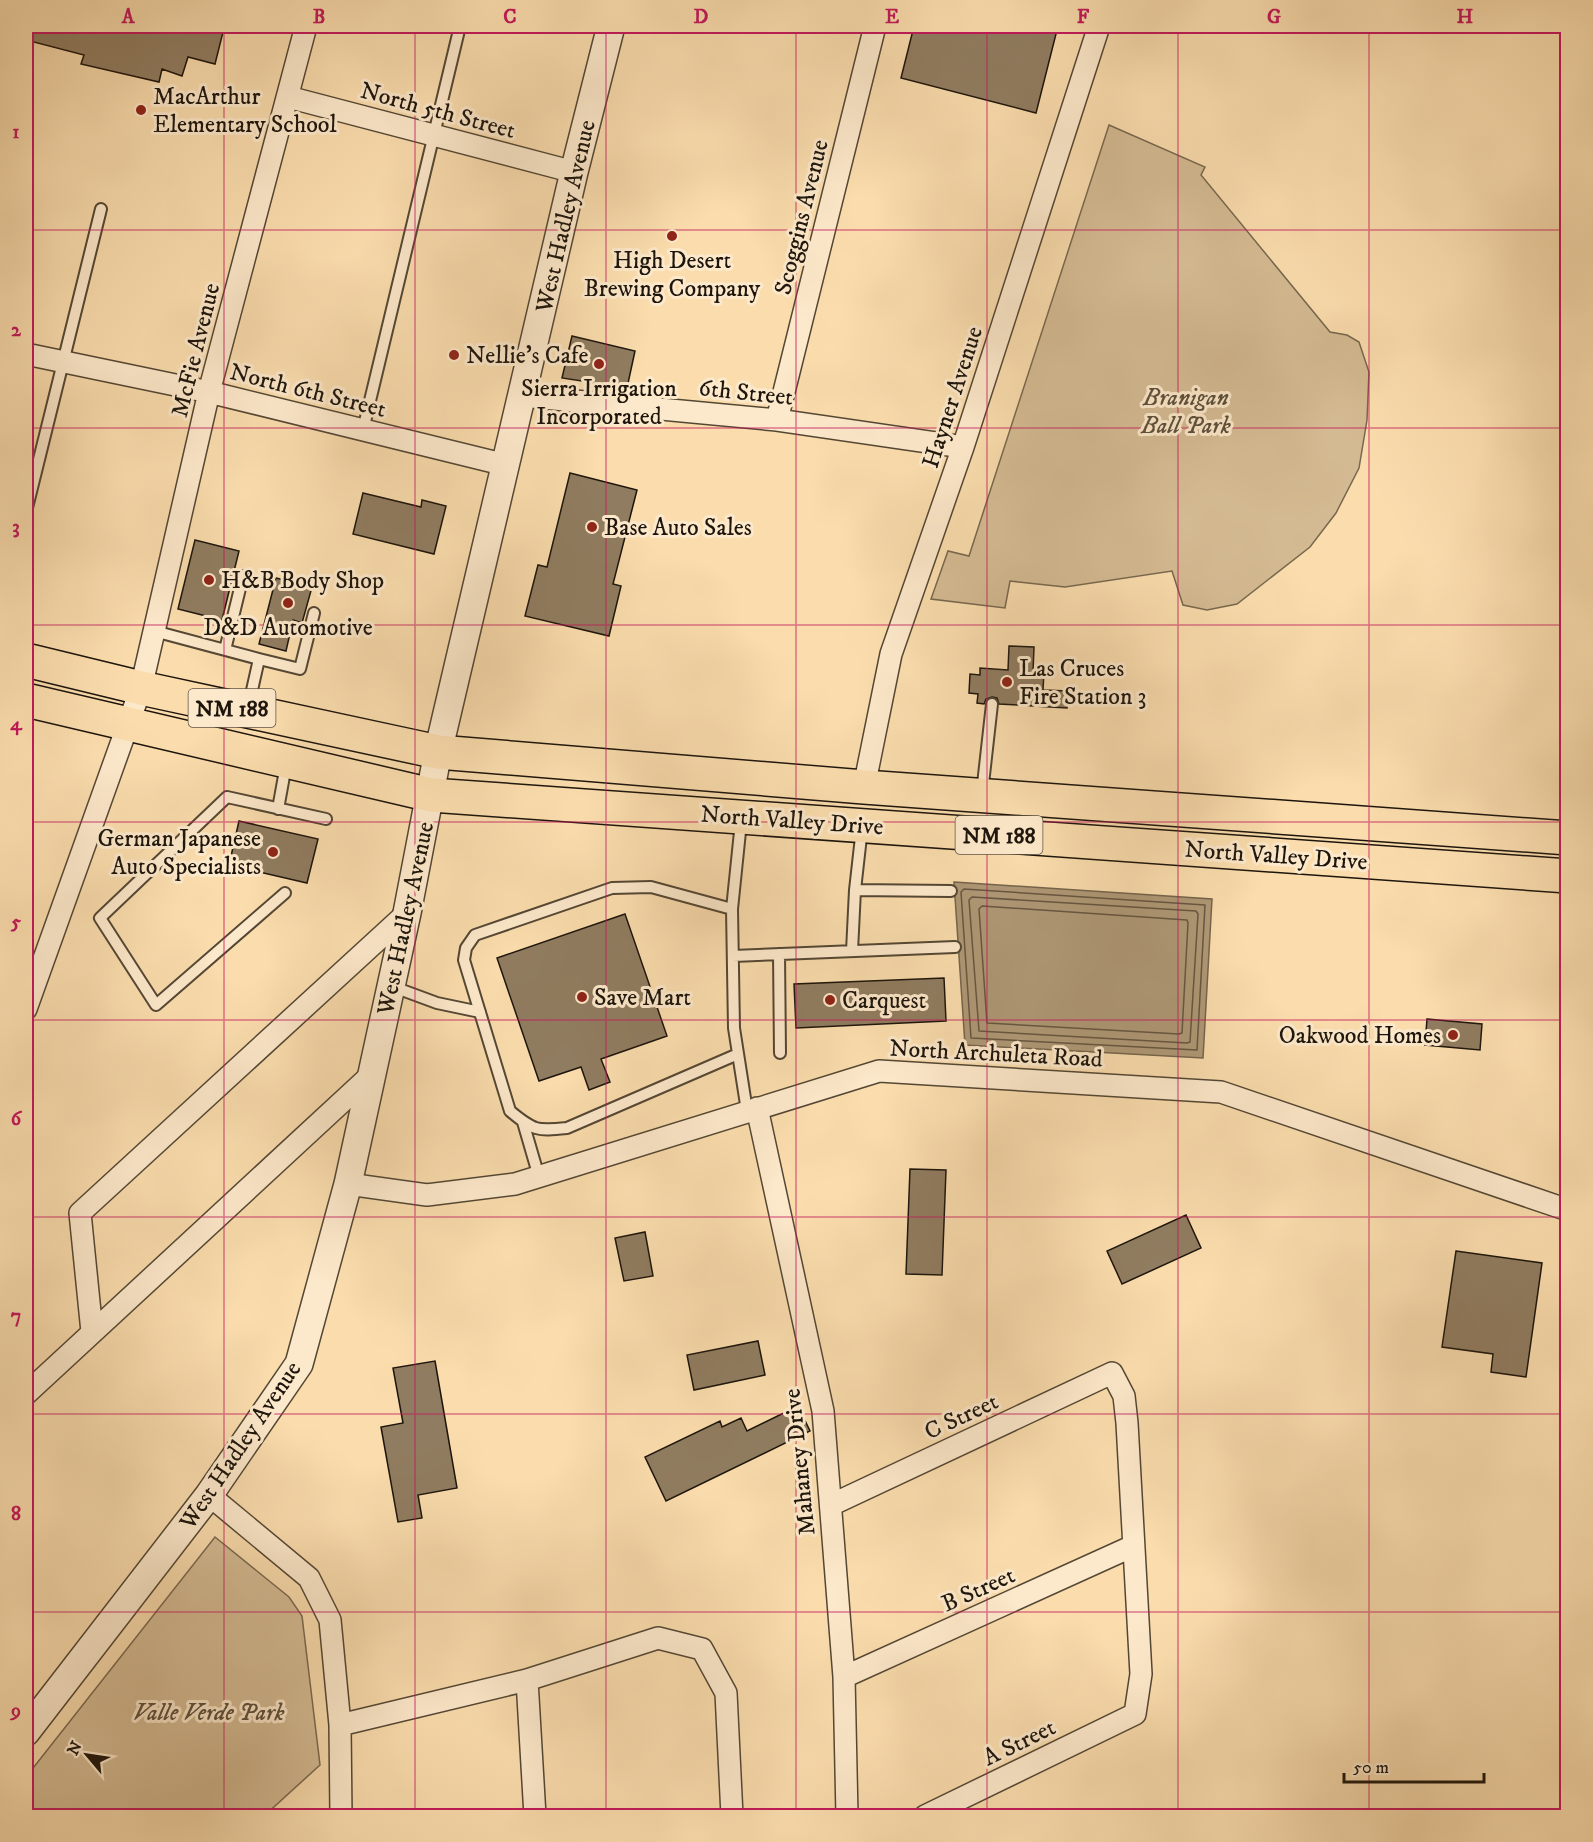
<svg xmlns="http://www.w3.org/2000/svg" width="1593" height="1842" font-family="'IM FELL DW Pica',serif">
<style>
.green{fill:#d4ba92;stroke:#78684f;stroke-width:1.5}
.water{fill:#af9876;stroke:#75644c;stroke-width:1.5}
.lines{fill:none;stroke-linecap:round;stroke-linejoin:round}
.shore{stroke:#665641;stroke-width:1.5}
.building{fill:#907c60;stroke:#1d150c;stroke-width:1.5}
.service-casing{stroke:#544734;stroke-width:14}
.minor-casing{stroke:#544734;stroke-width:24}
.tertiary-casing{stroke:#544734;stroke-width:30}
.primary-casing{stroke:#1d150c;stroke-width:36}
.service{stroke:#fce8ca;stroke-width:10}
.minor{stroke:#fce8ca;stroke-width:21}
.tertiary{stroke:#fce8ca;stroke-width:27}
.primary{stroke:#fadcad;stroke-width:33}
.grid{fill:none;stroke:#c2185b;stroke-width:1.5;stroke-opacity:0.55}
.poi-dot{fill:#8f2418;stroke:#fce8ca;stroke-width:2}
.labels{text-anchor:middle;stroke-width:6;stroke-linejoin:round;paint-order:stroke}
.shield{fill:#fce8ca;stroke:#605445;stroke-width:1.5}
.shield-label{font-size:22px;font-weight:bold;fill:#1d150c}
.poi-label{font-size:24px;fill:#1d150c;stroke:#fce8ca;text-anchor:start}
.street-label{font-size:24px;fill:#1d150c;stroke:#fce8ca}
.park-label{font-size:24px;font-style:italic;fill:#5d4f3b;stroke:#fce8ca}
.neatline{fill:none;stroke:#c2185b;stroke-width:2}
.grid-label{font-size:20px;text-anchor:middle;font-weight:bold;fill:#c2185b}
</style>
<rect width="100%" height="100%" fill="#fadcad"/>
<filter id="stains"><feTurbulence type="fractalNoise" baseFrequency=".00333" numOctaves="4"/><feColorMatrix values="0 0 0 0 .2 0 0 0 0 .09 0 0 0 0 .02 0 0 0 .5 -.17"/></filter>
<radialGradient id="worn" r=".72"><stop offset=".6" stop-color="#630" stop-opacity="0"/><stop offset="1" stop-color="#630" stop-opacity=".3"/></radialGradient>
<!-- green -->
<path class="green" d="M 1109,125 L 1205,167 L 1201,175 L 1330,332 L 1347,335 L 1359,342 L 1369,372 L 1367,420 L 1359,468 L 1336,513 L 1310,547 L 1237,604 L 1207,610 L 1183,605 L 1172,571 L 1065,587 L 1010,581 L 1005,608 L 931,599 L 948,551 L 969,556 Z
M 215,1537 L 289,1597 L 302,1616 L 320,1765 L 264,1816 L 26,1816 L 26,1777 Z"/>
<!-- water -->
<path class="water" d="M 954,882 L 1212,899 L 1203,1058 L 965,1045 Z"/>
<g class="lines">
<!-- shore -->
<path class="shore" d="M 964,889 L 1205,905 L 1197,1050 L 971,1038 L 961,892 Z
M 972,897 L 1196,911 L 1198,914 L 1190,1042 L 1187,1043 L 979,1031 L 969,900 Z
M 982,906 L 1187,920 L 1188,923 L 1182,1033 L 1179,1034 L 987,1023 L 979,909 Z"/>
</g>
<!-- building -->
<path class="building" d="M 26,26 L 199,26 L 223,32 L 215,64 L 188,57 L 182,76 L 162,69 L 159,82 L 81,64 L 84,55 L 26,40 Z
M 914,26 L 1058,26 L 1036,113 L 901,78 Z
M 572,336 L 635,351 L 627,388 L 562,378 Z
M 570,473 L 637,490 L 613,584 L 621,586 L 609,636 L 525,616 L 538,565 L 547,567 Z
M 363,493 L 421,507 L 422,500 L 446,506 L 434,554 L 353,534 Z
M 195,540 L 239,551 L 222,620 L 178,609 Z
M 276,578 L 312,587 L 302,623 L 293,620 L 286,651 L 259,644 Z
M 1009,646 L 1034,647 L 1033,672 L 1044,672 L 1043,690 L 1068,691 L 1067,708 L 999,704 L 997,698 L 992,697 L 986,699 L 984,704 L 977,703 L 978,694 L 969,693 L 970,674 L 980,675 L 980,668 L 1008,670 Z
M 239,821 L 318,839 L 307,883 L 229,865 Z
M 625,914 L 667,1036 L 601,1059 L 610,1082 L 589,1090 L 581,1067 L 539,1081 L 497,958 Z
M 944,978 L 946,1021 L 796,1028 L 794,984 Z
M 1427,1019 L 1482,1024 L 1480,1050 L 1425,1045 Z
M 910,1169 L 946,1170 L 942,1275 L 906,1274 Z
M 1186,1215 L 1201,1248 L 1122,1284 L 1107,1251 Z
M 645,1232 L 653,1276 L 624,1281 L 615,1238 Z
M 1456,1251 L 1542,1263 L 1526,1377 L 1491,1372 L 1493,1354 L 1442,1347 Z
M 758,1341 L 765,1375 L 694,1390 L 687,1355 Z
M 435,1361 L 457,1488 L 418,1495 L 422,1518 L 398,1522 L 381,1427 L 403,1423 L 393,1368 Z
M 798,1406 L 810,1431 L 666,1501 L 645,1457 L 720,1421 L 722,1427 L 741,1418 L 747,1431 Z"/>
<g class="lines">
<!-- service casing -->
<g class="service-casing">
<path id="service" d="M 363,430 L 460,26
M 26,512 L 101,209
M 154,631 L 259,659 L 248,708
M 225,650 L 243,576
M 259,659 L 300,669 L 314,613
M 982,793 L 992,704
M 278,809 L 286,765
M 741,822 L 732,909 L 734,1028 L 747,1111
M 855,890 L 862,828
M 285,893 L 156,1005 L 100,918 L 227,797 L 326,819
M 732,909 L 651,887 L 612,888 L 475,935 L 466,948 L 464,960 L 510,1111 C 534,1131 537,1131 567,1128 L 738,1054
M 852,951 L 855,890 L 951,891
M 779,954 L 780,1053
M 733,956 L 955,947
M 391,986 L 437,1003 L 480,1012
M 523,1122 L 539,1177"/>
</g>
<!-- minor casing -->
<g class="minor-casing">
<path id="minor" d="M 288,97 L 574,172
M 26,354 L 209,392 L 506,465
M 522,396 L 777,420 L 963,447
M 777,420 L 875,26
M 864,787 L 891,654 L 963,447 L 1099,26
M 26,1009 L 141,688 L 209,392 L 306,26
M 757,1108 L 823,1411 L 844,1677 L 847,1816
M 348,1184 L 427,1195 L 515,1184 L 879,1071 L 1221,1092 L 1568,1210
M 92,1332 L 80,1213 L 407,913
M 26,1394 L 371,1075
M 209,1495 L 309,1578 L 330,1620 L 340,1725
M 831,1505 L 1112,1373 L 1124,1396 L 1127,1423 L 1141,1674 L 1135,1714 L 925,1816
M 844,1677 L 1133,1546
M 527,1680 L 535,1816
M 341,1816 L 340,1725 L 527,1680 L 658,1638 L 702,1649 L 726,1693 L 732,1816"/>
</g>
<!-- tertiary casing -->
<g class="tertiary-casing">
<path id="tertiary" d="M 26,1732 L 209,1495 L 299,1364 L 348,1184 L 407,913 L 438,752 L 574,172 L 611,26"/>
</g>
<!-- primary casing -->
<g class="primary-casing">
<path id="primary" d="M 26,660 L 141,688 L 438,752 L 864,787 L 1568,838
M 26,700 L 431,795 L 1568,876"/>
</g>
<!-- service -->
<use href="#service" class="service"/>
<!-- minor -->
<use href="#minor" class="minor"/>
<!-- tertiary -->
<use href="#tertiary" class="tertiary"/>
<!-- primary -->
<use href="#primary" class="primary"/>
</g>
<!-- grid -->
<path class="grid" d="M 224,26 L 224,1816M 415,26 L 415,1816M 606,26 L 606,1816M 796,26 L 796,1816M 987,26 L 987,1816M 1178,26 L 1178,1816M 1369,26 L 1369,1816M 26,230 L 1568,230M 26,428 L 1568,428M 26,625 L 1568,625M 26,822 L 1568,822M 26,1020 L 1568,1020M 26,1217 L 1568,1217M 26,1414 L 1568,1414M 26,1612 L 1568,1612"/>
<!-- markers -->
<g class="poi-dot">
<circle cx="141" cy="110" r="6"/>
<circle cx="672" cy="236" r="6"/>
<circle cx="454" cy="355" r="6"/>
<circle cx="599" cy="364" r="6"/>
<circle cx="592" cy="527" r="6"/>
<circle cx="209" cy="580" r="6"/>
<circle cx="288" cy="603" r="6"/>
<circle cx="1007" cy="682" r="6"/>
<circle cx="273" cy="852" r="6"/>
<circle cx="582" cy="997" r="6"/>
<circle cx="830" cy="1000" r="6"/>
<circle cx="1453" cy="1035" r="6"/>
</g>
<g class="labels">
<!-- shield labels -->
<g class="shield">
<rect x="188.5" y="689" width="87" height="38" rx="4.5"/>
<rect x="955.5" y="816" width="87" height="38" rx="4.5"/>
</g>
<g class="shield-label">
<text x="232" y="716">NM 188</text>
<text x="999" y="843">NM 188</text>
</g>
<!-- poi labels -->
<g class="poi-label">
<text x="153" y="104">MacArthur<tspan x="153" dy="28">Elementary School</tspan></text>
<text x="672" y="268" text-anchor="middle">High Desert<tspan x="672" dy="28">Brewing Company</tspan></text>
<text x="466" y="363">Nellie's Cafe</text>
<text x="599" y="396" text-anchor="middle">Sierra Irrigation<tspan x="599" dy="28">Incorporated</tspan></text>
<text x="604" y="535">Base Auto Sales</text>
<text x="221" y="588">H&amp;B Body Shop</text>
<text x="288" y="635" text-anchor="middle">D&amp;D Automotive</text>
<text x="1019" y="676">Las Cruces<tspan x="1019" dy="28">Fire Station 3</tspan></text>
<text x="261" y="846" text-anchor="end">German Japanese<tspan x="261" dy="28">Auto Specialists</tspan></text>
<text x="594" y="1005">Save Mart</text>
<text x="842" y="1008">Carquest</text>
<text x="1441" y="1043" text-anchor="end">Oakwood Homes</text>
</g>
<!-- street labels -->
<g class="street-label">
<text transform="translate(438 110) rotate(15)" y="8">North 5th Street</text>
<text transform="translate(565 216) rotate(-77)" y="8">West Hadley Avenue</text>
<text transform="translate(801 217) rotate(-76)" y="8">Scoggins Avenue</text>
<text transform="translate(195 350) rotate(-76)" y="8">McFie Avenue</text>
<text transform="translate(308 390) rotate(14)" y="8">North 6th Street</text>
<text transform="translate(746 392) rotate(6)" y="8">6th Street</text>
<text transform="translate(952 397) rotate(-72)" y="8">Hayner Avenue</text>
<text transform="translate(792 820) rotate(4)" y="8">North Valley Drive</text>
<text transform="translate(1276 855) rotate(4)" y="8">North Valley Drive</text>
<text transform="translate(405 918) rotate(-78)" y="8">West Hadley Avenue</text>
<text transform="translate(996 1053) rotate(3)" y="8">North Archuleta Road</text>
<text transform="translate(961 1416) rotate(-25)" y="8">C Street</text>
<text transform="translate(240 1445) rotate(-56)" y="8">West Hadley Avenue</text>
<text transform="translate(799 1462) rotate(-96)" y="8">Mahaney Drive</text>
<text transform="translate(978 1589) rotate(-24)" y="8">B Street</text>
<text transform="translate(1019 1742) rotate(-26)" y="8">A Street</text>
</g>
<!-- park labels -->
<g class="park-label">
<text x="1186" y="405">Branigan<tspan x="1186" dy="28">Ball Park</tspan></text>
<text x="209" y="1720">Valle Verde Park</text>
</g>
</g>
<!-- margin -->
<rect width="1593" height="1842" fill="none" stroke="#fadcad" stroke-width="66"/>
<!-- north arrow -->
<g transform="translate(87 1755) rotate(299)" stroke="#fce8ca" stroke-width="4.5" paint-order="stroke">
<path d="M0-4.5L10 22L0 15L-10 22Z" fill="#1d150c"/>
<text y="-9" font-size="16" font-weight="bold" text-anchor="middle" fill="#1d150c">N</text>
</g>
<!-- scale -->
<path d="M1344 1773v9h140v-9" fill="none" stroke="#1d150c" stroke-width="3"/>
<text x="1353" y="1773" font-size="18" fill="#1d150c" stroke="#fce8ca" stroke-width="4.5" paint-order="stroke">50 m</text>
<rect x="33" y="33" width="1527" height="1776" class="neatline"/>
<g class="grid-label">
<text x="128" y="23">A</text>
<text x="319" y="23">B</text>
<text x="510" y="23">C</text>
<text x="701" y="23">D</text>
<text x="892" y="23">E</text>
<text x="1083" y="23">F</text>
<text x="1274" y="23">G</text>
<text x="1465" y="23">H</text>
<text x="16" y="138">1</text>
<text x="16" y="336">2</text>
<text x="16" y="533">3</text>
<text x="16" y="730">4</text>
<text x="16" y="928">5</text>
<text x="16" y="1125">6</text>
<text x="16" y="1322">7</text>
<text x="16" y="1520">8</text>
<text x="16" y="1717">9</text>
</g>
<rect width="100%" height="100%" filter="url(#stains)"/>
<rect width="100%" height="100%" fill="url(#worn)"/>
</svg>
